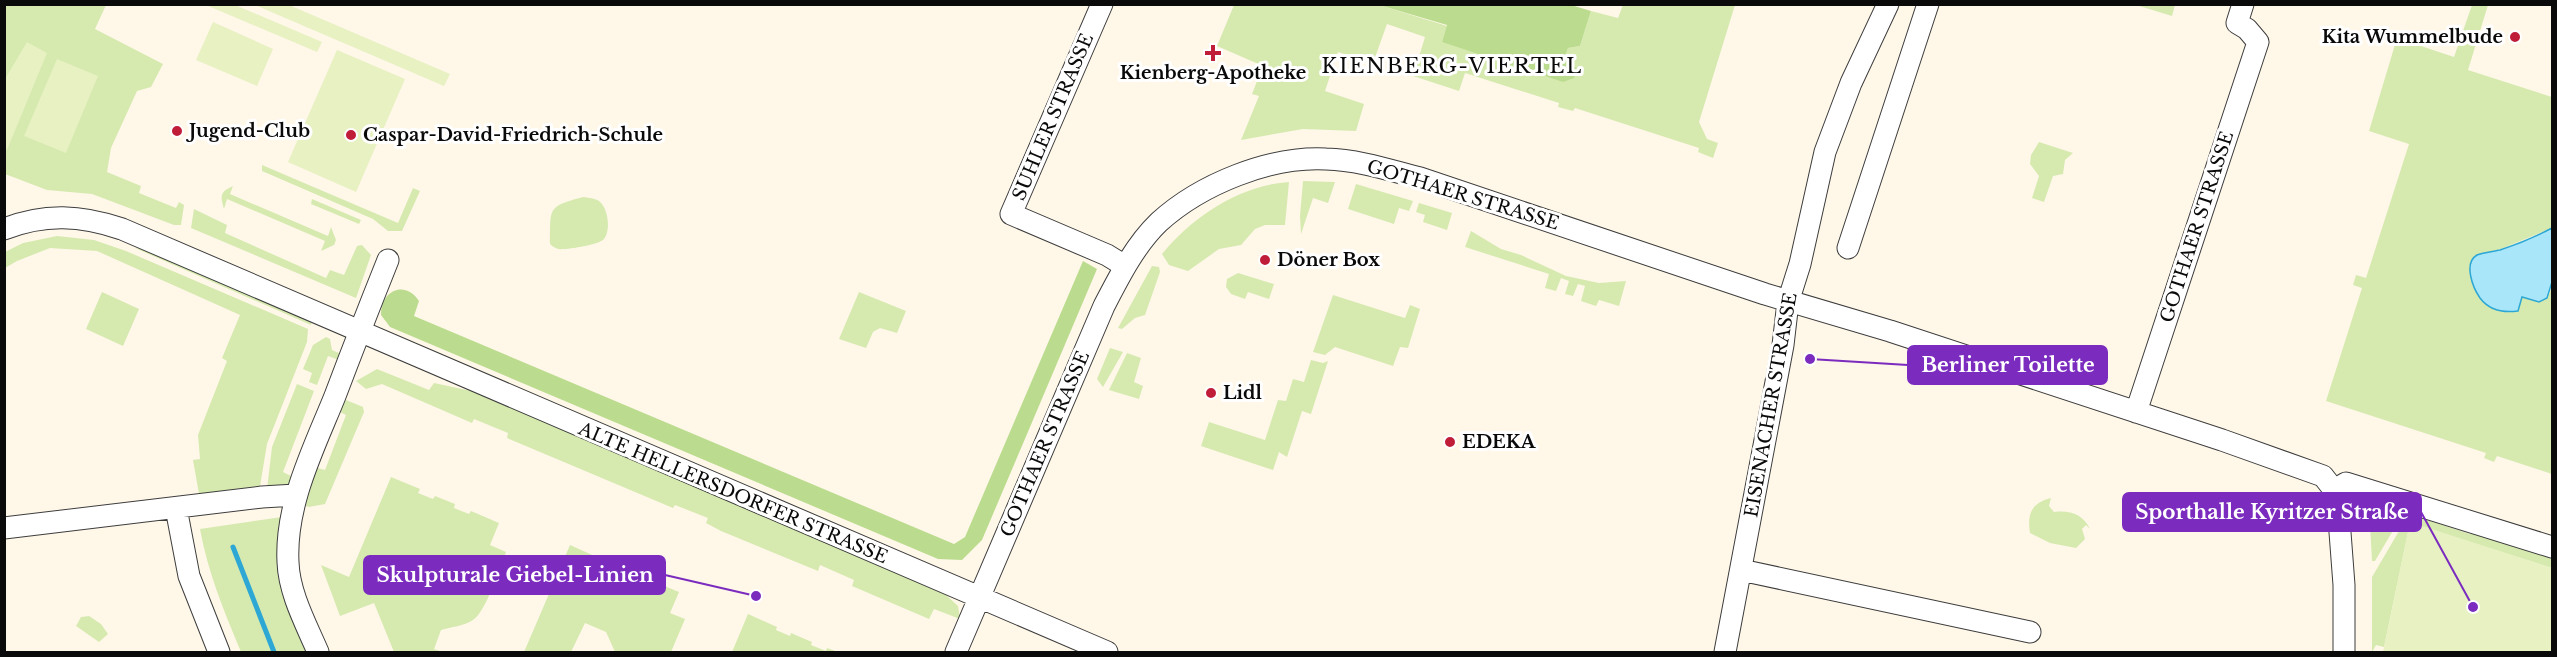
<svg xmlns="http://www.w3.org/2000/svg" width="2557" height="657" font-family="'Libre Baskerville',serif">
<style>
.green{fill:#d6eab0}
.forest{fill:#bbdc8f}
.pitch{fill:#e7f1c2}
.water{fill:#a9e6f9;stroke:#2da7d4;stroke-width:1.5}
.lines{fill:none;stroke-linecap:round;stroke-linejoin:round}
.stream{stroke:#2da7d4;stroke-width:5}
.minor-casing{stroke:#3d3d3d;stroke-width:23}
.minor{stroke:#fff;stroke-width:21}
.poi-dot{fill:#c01d39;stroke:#fff;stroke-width:2}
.labels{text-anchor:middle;stroke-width:6;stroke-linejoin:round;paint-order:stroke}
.poi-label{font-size:18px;font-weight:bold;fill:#0a0a0a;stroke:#fff;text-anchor:start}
.street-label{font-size:18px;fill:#0a0a0a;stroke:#fff}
.quarter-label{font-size:21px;letter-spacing:1.5px;fill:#0a0a0a;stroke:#fff}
.leader{fill:none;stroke:#7b2cbf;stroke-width:2}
.callout-dot{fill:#7b2cbf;stroke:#fff;stroke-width:2}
.callout{fill:#7b2cbf;stroke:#7b2cbf;stroke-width:2}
.callout-label{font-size:20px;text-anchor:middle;font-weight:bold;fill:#fff}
</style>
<rect width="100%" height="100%" fill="#fff7e8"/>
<!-- green -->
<path class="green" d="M 4,5 L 106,5 L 95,29 L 163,64 L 151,87 L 137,91 L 111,148 L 107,172 L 141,186 L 139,193 L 176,208 L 179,202 L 184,205 L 181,225 L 174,225 L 92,194 L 47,190 L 5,174 Z
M 1234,5 L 1379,5 L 1447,26 L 1442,42 L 1565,57 L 1568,48 L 1580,46 L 1591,11 L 1618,18 L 1623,5 L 1735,5 L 1699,122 L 1707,139 L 1718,143 L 1713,158 L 1698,152 L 1699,148 L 1575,108 L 1573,111 L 1558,107 L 1559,103 L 1465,73 L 1459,91 L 1413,76 L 1425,37 L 1387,24 L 1373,63 L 1338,52 L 1325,91 L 1364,104 L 1356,131 L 1303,129 L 1241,140 L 1259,96 L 1252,94 L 1263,66 L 1217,46 Z
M 2136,5 L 2175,5 L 2172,16 Z
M 2472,5 L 2488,5 L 2468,70 L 2552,97 L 2552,228 L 2501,249 L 2477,255 L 2522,297 L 2539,302 L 2550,293 L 2552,282 L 2552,474 L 2497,456 L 2494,462 L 2484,458 L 2486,453 L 2326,401 L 2362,288 L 2353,285 L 2356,275 L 2366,278 L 2409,144 L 2369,131 L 2397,38 L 2454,57 Z
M 2039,142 L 2073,153 L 2065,160 L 2063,174 L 2053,176 L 2044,202 L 2032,198 L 2039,176 L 2030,164 L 2031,155 Z
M 262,165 L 398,223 L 413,188 L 420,191 L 402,231 L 388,231 L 373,219 L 262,171 Z
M 1303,181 L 1335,182 L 1328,203 L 1313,198 L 1301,234 L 1300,216 Z
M 1289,182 L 1285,225 L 1265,225 L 1255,229 L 1241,245 L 1219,249 L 1188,271 L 1169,265 L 1162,254 C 1192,217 1240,185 1289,182 Z
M 1356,184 L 1413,201 L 1409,211 L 1399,208 L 1394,224 L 1348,209 Z
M 233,186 L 230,194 L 328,236 L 331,227 L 336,240 L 334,245 L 321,251 L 325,241 L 227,199 L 224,209 C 220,195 220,192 233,186 Z
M 583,197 C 589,198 597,198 601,203 C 608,210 611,230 604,239 C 599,245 566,250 558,249 C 555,248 552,246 550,244 C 551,208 546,207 583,197 Z
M 312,199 L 361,220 L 359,224 L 311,204 Z
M 1419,203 L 1452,213 L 1447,230 L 1423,222 L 1425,215 L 1416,212 Z
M 194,209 L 227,225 L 225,233 L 326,278 L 330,270 L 344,275 L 357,246 L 362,245 L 371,255 L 356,298 L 191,228 Z
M 1471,231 L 1501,249 L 1521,255 L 1566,276 L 1599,283 L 1626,281 L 1619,306 L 1599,300 L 1596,306 L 1581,301 L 1585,286 L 1578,284 L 1573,296 L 1565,294 L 1569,281 L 1561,278 L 1556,291 L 1545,288 L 1549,274 L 1465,247 Z
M 57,236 L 94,240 L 126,251 L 308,329 L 307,342 L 267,444 L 260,486 L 199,494 L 193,460 L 200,459 L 198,435 L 227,361 L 222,358 L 240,315 L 97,251 L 50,248 L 17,261 L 5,268 L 5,252 L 23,243 Z
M 135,248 L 147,250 L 312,321 L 311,325 Z
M 1152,266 L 1159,267 L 1160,272 L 1145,315 L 1135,318 L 1122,329 L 1118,328 Z
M 1238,273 L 1274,284 L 1269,299 L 1248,292 L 1245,299 L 1231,294 L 1226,287 L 1227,279 Z
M 102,292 L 139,309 L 123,346 L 86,329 Z
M 859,292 L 906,311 L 897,333 L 880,328 L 873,332 L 866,348 L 839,339 Z
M 1333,295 L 1405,318 L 1410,305 L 1420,309 L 1408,348 L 1400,347 L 1393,366 L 1335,347 L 1325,355 L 1313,352 Z
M 326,337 L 330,339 L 332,350 L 341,354 L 339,360 L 328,356 L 317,385 L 309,382 L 312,373 L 303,369 L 313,345 Z
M 1110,348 L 1123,352 L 1103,387 L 1097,379 Z
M 1127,353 L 1141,358 L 1134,382 L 1143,386 L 1139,399 L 1109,390 Z
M 1311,360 L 1323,363 L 1328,361 L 1311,414 L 1302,411 L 1287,457 L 1279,452 L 1273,470 L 1201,446 L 1209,422 L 1265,440 L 1278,400 L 1286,401 L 1293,379 L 1304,382 Z
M 377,369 L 429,390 L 434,383 L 476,392 L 946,595 L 958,606 L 960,619 L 934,609 L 929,619 L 852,586 L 854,580 L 820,565 L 818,571 L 721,531 L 706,523 L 708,518 L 675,505 L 673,508 L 507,438 L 508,433 L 474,419 L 472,423 L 382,384 L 366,389 L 356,381 Z
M 297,384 L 314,391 L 283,472 L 293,477 L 289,485 L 267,489 L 272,447 Z
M 346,400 L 363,407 L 364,412 L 325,504 L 309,507 L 303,505 L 314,467 L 325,470 L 346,415 L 336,410 Z
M 391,477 L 420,489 L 418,493 L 433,499 L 435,496 L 455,504 L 454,508 L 469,514 L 471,511 L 499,523 L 490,545 L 506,552 C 500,567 486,612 473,620 C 464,626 451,627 441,630 L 434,649 L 443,652 L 394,652 L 374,603 L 340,616 L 321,565 L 349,577 Z
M 2051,498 L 2049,506 L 2054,512 C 2070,510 2083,514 2090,529 L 2086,525 L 2082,529 L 2085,539 L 2076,548 L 2050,543 L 2030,533 C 2027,514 2031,503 2051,498 Z
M 2377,504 L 2404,512 L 2375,561 L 2372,561 L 2369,506 Z
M 2409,514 L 2470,534 L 2473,528 L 2552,553 L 2552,568 L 2410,523 L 2384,647 L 2376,645 L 2372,652 L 2372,577 Z
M 282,517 L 308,652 L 241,652 C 224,611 208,573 200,529 Z
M 570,545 L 599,558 L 598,562 L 612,568 L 614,564 L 635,573 L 634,577 L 648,583 L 650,580 L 679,592 L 670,613 L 685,619 L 671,652 L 615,652 L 606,632 L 585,623 L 571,652 L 524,652 Z
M 748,614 L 777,627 L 776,630 L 790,636 L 791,633 L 812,642 L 811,645 L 826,651 L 827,648 L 838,652 L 732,652 Z
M 89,616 L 101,624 L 108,634 L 99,642 L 76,626 L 81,617 Z"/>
<!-- forest -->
<path class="forest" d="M 1571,5 L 1591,11 L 1580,46 L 1568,48 L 1565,57 L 1577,69 L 1574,78 L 1563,82 L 1442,42 L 1447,25 L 1379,5 Z
M 1083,261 L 1097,269 L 982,540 L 962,560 L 938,559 L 390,327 L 381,315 C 381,290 405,280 419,301 L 414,316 L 954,544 L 965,537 Z"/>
<!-- pitch -->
<path class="pitch" d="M 206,5 L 235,5 L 322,42 L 317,52 Z
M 255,5 L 289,5 L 450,74 L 444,86 Z
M 213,22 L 273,49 L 257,86 L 196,60 Z
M 27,42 L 47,53 L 7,150 L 4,149 L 5,79 Z
M 337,50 L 405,79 L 356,192 L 288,162 Z
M 57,59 L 98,76 L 66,153 L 24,136 Z
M 2410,522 L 2552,568 L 2552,652 L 2383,652 Z"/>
<!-- water -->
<path class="water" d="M 2552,228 L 2552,282 L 2547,298 L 2539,302 L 2522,297 L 2518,311 C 2503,313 2489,310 2480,298 C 2473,288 2463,263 2477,255 C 2481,253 2495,251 2500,250 C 2518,244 2535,237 2552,228 Z"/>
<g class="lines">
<!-- stream -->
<path class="stream" d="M 233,547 L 274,652"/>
<!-- minor casing -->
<g class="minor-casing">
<path id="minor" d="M 1102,4 L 1011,214 L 1107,255 L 1125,266
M 4,229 C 45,213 81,215 122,229 L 1107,652
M 1848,248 L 1928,4
M 2136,412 L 2258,42 L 2247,29 L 2237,23 L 2243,4
M 2334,490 L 2346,483 L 2552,547
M 176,508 L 189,576 L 219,652
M 4,528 L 262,497 L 296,495
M 1741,570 L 2030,632
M 318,652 C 306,624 289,593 288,562 C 285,504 314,448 335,396 C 352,351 370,305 388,260
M 956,652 L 1104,306 C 1119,277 1135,245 1159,222 C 1201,184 1270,156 1326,159 C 1359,160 1389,170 1420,178 L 1765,294 L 1890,331 L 2222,440 L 2323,476 L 2334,490 L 2338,506 L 2344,585 L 2344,652
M 1725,652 L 1783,345 L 1788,302 L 1800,264 L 1825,152 L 1851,83 L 1888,4"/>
</g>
<!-- minor -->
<use href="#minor" class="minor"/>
</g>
<!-- markers -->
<g class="poi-dot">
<circle cx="2515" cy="37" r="6"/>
<path d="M1210 44h6v6h6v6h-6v6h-6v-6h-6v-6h6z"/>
<circle cx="177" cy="131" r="6"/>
<circle cx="351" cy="135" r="6"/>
<circle cx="1265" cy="260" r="6"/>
<circle cx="1211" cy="393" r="6"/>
<circle cx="1450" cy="442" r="6"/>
</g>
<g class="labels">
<!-- poi labels -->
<g class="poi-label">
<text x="2503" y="43" text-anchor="end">Kita Wummelbude</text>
<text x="1213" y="79" text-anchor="middle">Kienberg-Apotheke</text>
<text x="189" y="137">Jugend-Club</text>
<text x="363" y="141">Caspar-David-Friedrich-Schule</text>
<text x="1277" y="266">Döner Box</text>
<text x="1223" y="399">Lidl</text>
<text x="1462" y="448">EDEKA</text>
</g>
<!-- street labels -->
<g class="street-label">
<text transform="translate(1053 117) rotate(-67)" y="6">SUHLER STRASSE</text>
<text transform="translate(1463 195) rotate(17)" y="6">GOTHAER STRASSE</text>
<text transform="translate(2197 227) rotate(-72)" y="6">GOTHAER STRASSE</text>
<text transform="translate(1771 405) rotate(-80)" y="6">EISENACHER STRASSE</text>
<text transform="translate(1045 444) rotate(-67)" y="6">GOTHAER STRASSE</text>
<text transform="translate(733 493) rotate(23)" y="6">ALTE HELLERSDORFER STRASSE</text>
</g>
<!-- quarter labels -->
<g class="quarter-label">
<text x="1452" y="73">KIENBERG-VIERTEL</text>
</g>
</g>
<!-- callouts -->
<path class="leader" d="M1810 359L1908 365M2473 607L2421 512M756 596L665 575"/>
<g class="callout-dot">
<circle cx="1810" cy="359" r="6"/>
<circle cx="2473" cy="607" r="6"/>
<circle cx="756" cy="596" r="6"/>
</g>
<g class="callout">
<rect x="1908" y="346" width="199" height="38" rx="6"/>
<rect x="2123" y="493" width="298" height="38" rx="6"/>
<rect x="364" y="556" width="301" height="38" rx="6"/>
</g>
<g class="callout-label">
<text x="2008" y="372">Berliner Toilette</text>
<text x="2272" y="519">Sporthalle Kyritzer Straße</text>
<text x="515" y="582">Skulpturale Giebel-Linien</text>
</g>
<!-- border -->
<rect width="2557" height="657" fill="none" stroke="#0a0a0a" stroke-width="12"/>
</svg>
